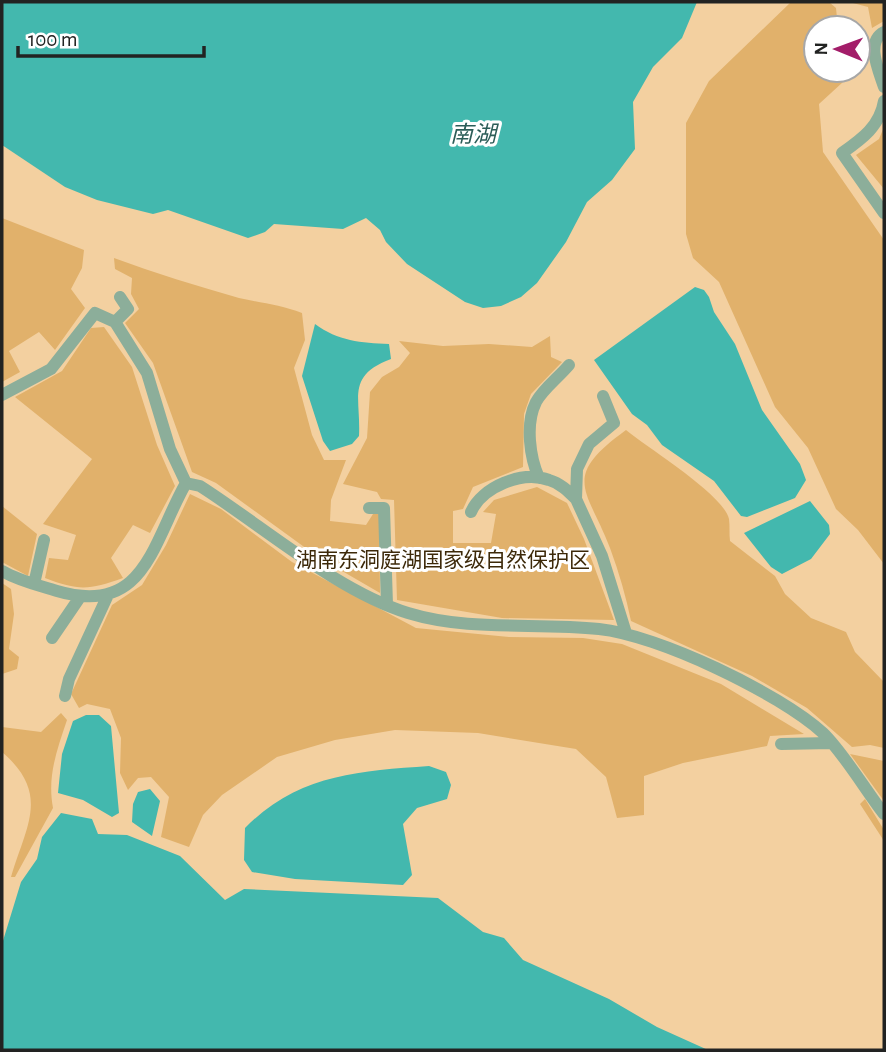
<svg xmlns="http://www.w3.org/2000/svg" width="886" height="1052" font-family="'Alegreya Sans','Noto Sans SC',sans-serif">
<style>
.green{fill:#f3d0a0;fill-rule:evenodd}
.forest{fill:#e1b16b}
.water{fill:#43b8ae}
.lines{fill:none;stroke-linecap:round;stroke-linejoin:round}
.street{stroke:#8cae9a;stroke-width:12}
.labels{text-anchor:middle;stroke-width:6;stroke-linejoin:round;paint-order:stroke}
.park-label{font-size:21px;fill:#3d2909;stroke:#fff}
.water-label{font-size:23px;font-style:italic;fill:#2c5d58;stroke:#fff}
</style>
<rect width="100%" height="100%" fill="#f1f3ef"/>
<!-- green -->
<path class="green" d="M 2,2 L 884,2 L 884,1050 L 2,1050 ZM 816,28 L 858,28 L 858,70 L 816,70 Z"/>
<!-- forest -->
<path class="forest" d="M 791,2 L 829,2 L 836,8 L 838,28 L 816,28 L 816,70 L 842,70 L 843,82 L 819,104 L 823,152 L 884,240 L 884,564 L 858,530 L 836,509 L 808,448 L 775,407 L 719,282 L 693,258 L 686,234 L 686,123 L 709,81 Z
M 849,2 L 884,2 L 884,21 L 872,28 L 868,7 Z
M 884,127 L 884,189 L 856,155 L 879,139 Z
M 2,218 L 84,250 L 82,268 L 71,289 L 85,308 L 55,350 L 39,332 L 9,351 L 20,372 L 2,382 Z
M 114,258 C 155,273 197,286 239,298 C 261,303 281,305 302,313 L 305,340 L 294,368 L 312,435 L 324,460 L 346,460 L 331,500 L 330,521 L 366,525 L 373,514 L 379,514 L 380,593 L 318,557 L 216,483 L 192,472 L 153,363 L 125,323 L 139,309 L 131,294 L 132,278 L 115,269 Z
M 104,327 L 132,367 L 157,445 L 175,486 L 150,533 L 133,525 L 111,558 L 123,578 C 89,590 79,591 45,578 L 49,558 L 68,560 L 76,535 L 43,524 L 92,459 L 15,397 L 62,371 L 91,328 Z
M 550,336 L 551,357 L 562,362 L 531,394 L 524,414 L 523,467 L 473,487 L 463,509 L 453,511 L 453,543 L 491,543 L 496,514 L 483,512 L 494,500 L 537,487 L 567,503 L 584,539 L 614,620 L 502,618 L 397,600 L 394,500 L 381,499 L 377,492 L 343,484 L 367,438 L 370,392 L 382,377 L 399,367 L 410,353 L 399,341 L 443,346 L 489,344 L 532,347 Z
M 626,430 C 648,448 724,495 729,519 C 730,526 729,534 730,541 L 775,576 L 785,594 L 811,618 L 846,632 L 855,652 L 884,682 L 884,748 L 870,745 L 852,747 L 807,708 L 752,676 L 631,621 C 626,597 619,572 610,548 C 587,488 560,478 626,430 Z
M 190,494 L 221,509 L 292,562 L 416,628 L 509,637 L 583,638 L 622,644 L 721,684 L 804,734 L 770,736 L 767,746 L 683,763 L 644,776 L 644,815 L 617,818 L 606,777 L 576,749 L 478,733 L 395,730 L 335,740 L 277,757 L 222,795 L 203,815 L 189,847 L 161,837 L 169,797 L 151,777 L 138,778 L 128,790 L 120,773 L 121,738 L 110,709 L 87,704 L 79,708 L 71,694 L 112,605 L 142,585 L 166,545 Z
M 2,506 L 37,534 L 28,576 L 2,562 Z
M 2,583 L 11,589 L 14,614 L 9,649 L 19,657 L 17,669 L 2,674 Z
M 61,713 L 67,720 C 57,750 47,776 53,808 L 15,877 L 11,877 C 26,826 51,794 2,752 L 2,727 L 41,732 Z
M 850,754 L 884,761 L 884,801 Z
M 865,799 L 884,830 L 884,841 L 860,804 Z"/>
<!-- water -->
<path class="water" d="M 2,2 L 697,2 L 682,38 L 653,67 L 633,102 L 635,149 L 612,180 L 587,202 L 566,242 L 537,283 L 521,297 L 501,306 L 483,308 L 465,302 L 407,264 L 386,242 L 380,230 L 366,218 L 343,229 L 274,224 L 265,232 L 248,238 L 168,210 L 153,214 L 97,200 L 65,187 L 2,145 Z
M 695,287 L 704,290 L 709,297 L 714,312 L 735,344 L 762,410 L 800,464 L 806,480 L 795,498 L 747,517 L 741,516 L 714,481 L 662,445 L 647,425 L 632,414 L 594,360 Z
M 315,324 C 338,341 361,343 389,344 L 391,359 C 346,376 361,397 359,436 L 352,444 L 330,451 L 323,441 L 302,376 Z
M 810,501 L 829,525 L 830,534 L 811,559 L 782,574 L 771,567 L 744,533 Z
M 86,715 L 99,715 L 111,726 L 119,813 L 112,817 L 83,800 L 58,793 L 62,754 L 73,721 Z
M 429,766 L 446,772 L 451,785 L 447,799 L 417,808 L 403,824 L 412,875 L 403,885 L 295,879 L 252,872 L 244,860 L 245,828 C 297,775 357,771 429,766 Z
M 150,789 L 160,801 L 152,836 L 132,822 L 133,804 L 138,792 Z
M 61,813 L 92,819 L 98,834 L 127,835 L 180,856 L 225,900 L 244,889 L 438,898 L 483,932 L 504,938 L 523,960 L 609,999 L 657,1027 L 708,1050 L 2,1050 L 2,944 L 21,882 L 37,859 L 42,837 Z"/>
<g class="lines">
<!-- street -->
<path class="street" d="M 884,32 C 865,42 879,71 884,87
M 884,101 C 880,126 862,139 842,153 L 884,213
M 120,297 L 128,309 L 115,322 L 147,373 L 170,449 L 186,483
M 2,395 L 51,369 L 95,313 L 115,322
M 603,396 L 614,423 L 589,444 L 577,469 L 576,499 L 602,556 L 626,633
M 539,478 C 530,458 525,424 536,402 C 543,389 559,377 569,365
M 369,508 L 384,508 L 387,605
M 471,512 C 482,487 522,470 549,480 C 560,483 568,491 576,499
M 2,571 C 19,581 38,585 57,591 C 145,617 152,543 186,483 L 200,486 C 264,527 337,591 408,613 C 470,632 536,622 599,629 C 658,635 779,693 823,733 C 843,752 866,791 884,814
M 34,584 L 44,540
M 52,638 L 80,597
M 65,696 L 69,679 L 107,597
M 781,744 L 831,743"/>
</g>
<g class="labels">
<!-- park labels -->
<g class="park-label">
<text x="443" y="567">湖南东洞庭湖国家级自然保护区</text>
</g>
<!-- water labels -->
<g class="water-label">
<text x="473" y="142">南湖</text>
</g>
</g>
<!-- border -->
<rect width="886" height="1052" fill="none" stroke="#222322" stroke-width="7"/>
<!-- north arrow -->
<g transform="translate(837 49) rotate(271)"><circle r="33" fill="#ffffff" stroke="#a7a7a7" stroke-width="2"/>
<path d="M0-5L12 26L0 18L-12 26Z" fill="#a31d69"/>
<text y="-10" font-size="19" font-weight="bold" text-anchor="middle" fill="#222322">N</text>
</g>
<!-- scale -->
<path d="M18 46v10h186v-10" fill="none" stroke="#222322" stroke-width="3.5"/>
<text x="28" y="46" font-size="21" fill="#222322" stroke="#ffffff" stroke-width="5" paint-order="stroke">100 m</text>
</svg>
